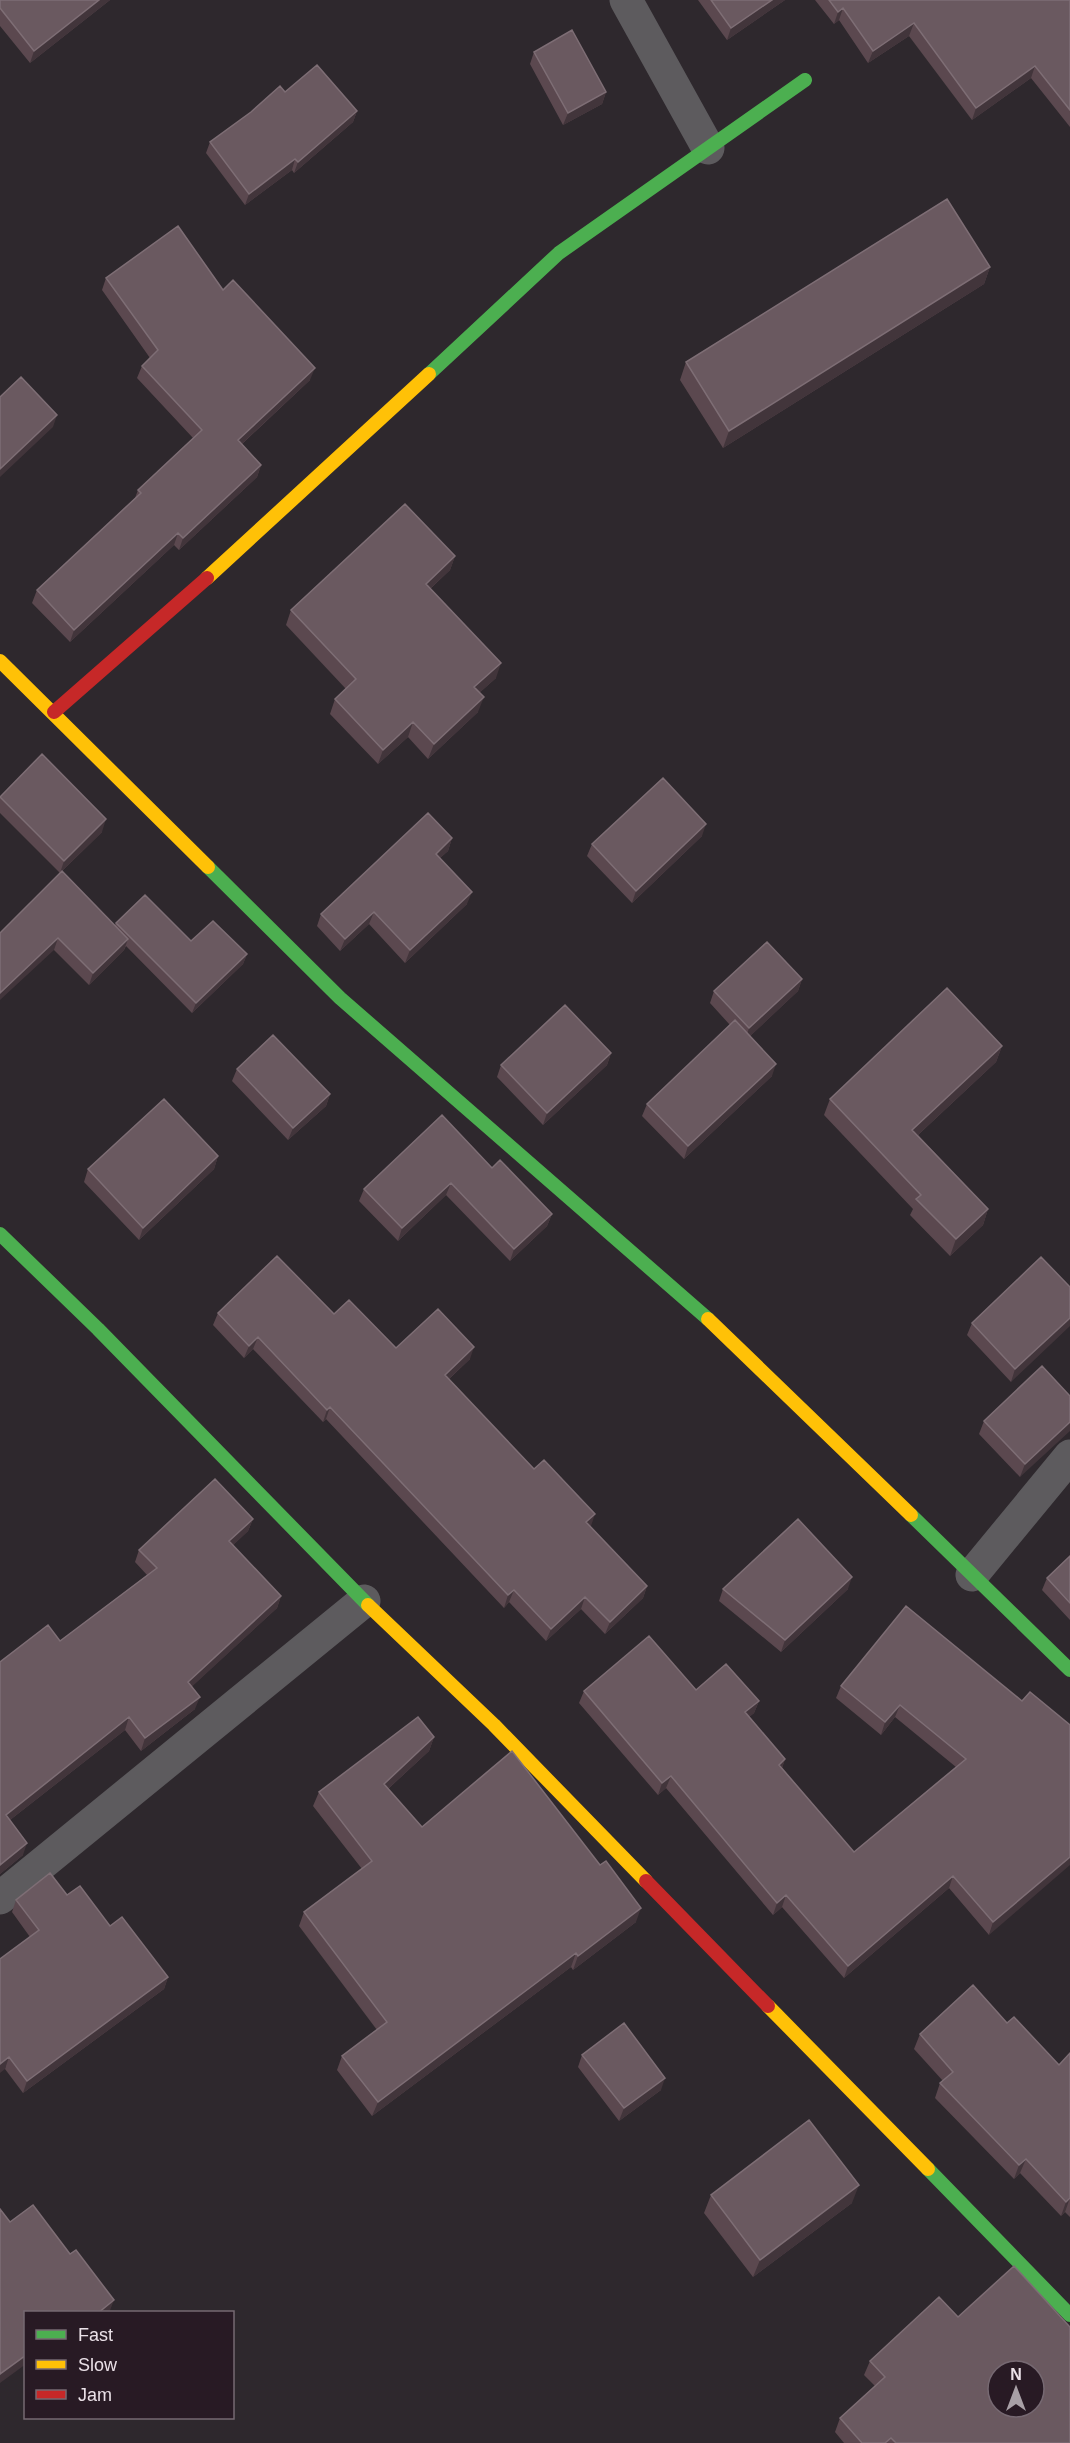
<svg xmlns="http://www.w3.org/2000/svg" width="1070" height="2443" font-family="Helvetica,sans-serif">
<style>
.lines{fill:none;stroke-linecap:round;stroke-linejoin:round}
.street{stroke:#5d5b5e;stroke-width:33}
.fast{stroke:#4caf50;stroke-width:14}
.slow{stroke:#ffc107;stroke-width:14}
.jam{stroke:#c62828;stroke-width:14}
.wall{fill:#5b484f}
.shaded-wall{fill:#42353b}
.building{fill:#6a5960;stroke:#7e6e75;stroke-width:1.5;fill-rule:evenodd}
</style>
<rect width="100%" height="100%" fill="#2e282d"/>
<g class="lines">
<!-- street -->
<path class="street" d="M 626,0 L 708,148
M 972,1575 L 1070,1456
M 0,1898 L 364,1601"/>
<!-- fast -->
<path class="fast" d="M 429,374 L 559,253 L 805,80
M 208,867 L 340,998 L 708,1319
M 0,1234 L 98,1329 L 368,1605
M 911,1515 L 1070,1670
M 928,2169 L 1070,2315"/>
<!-- slow -->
<path class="slow" d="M 207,578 L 429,374
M 0,661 L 208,867
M 708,1319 L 911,1515
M 368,1605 L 494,1725 L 646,1881
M 768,2006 L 928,2169"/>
<!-- jam -->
<path class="jam" d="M 54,712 L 207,578
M 646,1881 L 768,2006"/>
</g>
<!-- wall -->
<path class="wall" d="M 0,0 L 110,0 L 30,63 L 0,26 Z
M 698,0 L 785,0 L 727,40 Z
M 815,0 L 1070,0 L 1070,127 L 1031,78 L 972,120 L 909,36 L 868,63 L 839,20 L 834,24 Z
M 534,52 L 606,92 L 602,104 L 563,125 L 530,64 Z
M 285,92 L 357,111 L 353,122 L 294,173 L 292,170 L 245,205 L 206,153 L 210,142 Z
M 990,267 L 984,284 L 723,448 L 680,380 L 686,362 Z
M 106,278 L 223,290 L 310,380 L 242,444 L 261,465 L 257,477 L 179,550 L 174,545 L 70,642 L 32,603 L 37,590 L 135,498 L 138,490 L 193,438 L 137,378 L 142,366 L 150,358 L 102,290 Z
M 455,556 L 450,570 L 430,589 L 496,678 L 479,693 L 478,712 L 428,759 L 408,737 L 378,764 L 330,714 L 335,699 L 346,689 L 286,625 L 291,610 Z
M 0,796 L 102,832 L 60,873 L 0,813 Z
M 702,836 L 632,903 L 587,856 L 592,844 Z
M 452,838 L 448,851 L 440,858 L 467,904 L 405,963 L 369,924 L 340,951 L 317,926 L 321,914 Z
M 116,923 L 191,941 L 247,954 L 243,964 L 192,1013 L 126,946 L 124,950 L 89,985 L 54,950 L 0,933 L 115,925 Z
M 802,979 L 798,991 L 750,1036 L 772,1076 L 684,1159 L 642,1116 L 647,1104 L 730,1025 L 710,1003 L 714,991 Z
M 1002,1046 L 996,1062 L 918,1135 L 988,1209 L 983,1225 L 950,1256 L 910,1215 L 913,1209 L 824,1115 L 830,1099 Z
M 611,1053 L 607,1065 L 543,1125 L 497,1077 L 501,1065 Z
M 237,1069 L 330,1094 L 326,1106 L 288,1140 L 232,1081 Z
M 218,1156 L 214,1169 L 139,1240 L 84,1182 L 88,1169 Z
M 492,1168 L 552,1214 L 547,1226 L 510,1261 L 446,1195 L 398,1241 L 359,1201 L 364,1189 Z
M 1070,1287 L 1011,1382 L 967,1335 L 972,1323 Z
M 218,1313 L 334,1314 L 396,1348 L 470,1359 L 449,1379 L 534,1469 L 647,1586 L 643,1598 L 605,1634 L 581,1609 L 546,1641 L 509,1602 L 504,1608 L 326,1419 L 323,1422 L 253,1349 L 244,1358 L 213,1325 Z
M 1070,1396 L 1020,1477 L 979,1434 L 984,1421 Z
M 253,1519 L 248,1531 L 233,1545 L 281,1596 L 277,1608 L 192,1686 L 195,1709 L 141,1751 L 125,1730 L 10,1820 L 23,1855 L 0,1874 L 0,1662 L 60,1641 L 147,1575 L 135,1562 L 139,1550 Z
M 1070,1556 L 1070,1620 L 1042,1590 L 1047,1578 Z
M 723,1589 L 848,1589 L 781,1652 L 719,1601 Z
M 841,1686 L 1022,1701 L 1070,1725 L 989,1935 L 949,1888 L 844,1978 L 782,1907 L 773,1915 L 666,1788 L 658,1795 L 579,1703 L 584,1691 L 696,1690 L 759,1701 L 754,1713 L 749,1717 L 785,1759 L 782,1768 L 854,1852 L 956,1767 L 895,1717 L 881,1735 L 836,1698 Z
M 434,1737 L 429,1751 L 388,1789 L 422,1827 L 636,1922 L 573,1970 L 571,1967 L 372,2116 L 337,2070 L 342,2056 L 377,2030 L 299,1926 L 304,1912 L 362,1869 L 313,1806 L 319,1792 Z
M 67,1895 L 110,1926 L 168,1977 L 164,1989 L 23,2093 L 5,2069 L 30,1937 L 12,1912 L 16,1900 Z
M 1007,2023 L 1059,2065 L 1070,2053 L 1070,2217 L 1065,2212 L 1061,2216 L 1020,2173 L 1014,2179 L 935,2098 L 940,2083 L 943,2081 L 914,2049 L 920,2034 Z
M 582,2055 L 661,2090 L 619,2121 L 578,2067 Z
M 711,2195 L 852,2203 L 753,2277 L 704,2213 Z
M 958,2317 L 1070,2443 L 844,2443 L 835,2432 L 840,2418 L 875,2386 L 864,2375 L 870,2361 Z"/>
<!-- shaded-wall -->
<path class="shaded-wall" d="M 99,0 L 110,0 L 30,63 L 34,51 Z
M 772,0 L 785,0 L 727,40 L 731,28 Z
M 843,8 L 839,20 L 834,24 L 838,12 Z
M 914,23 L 909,36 L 868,63 L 873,51 Z
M 1035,66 L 1031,78 L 972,120 L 976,108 Z
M 606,92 L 602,104 L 563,125 L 568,113 Z
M 357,111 L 353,122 L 294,173 L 298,162 Z
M 295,159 L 292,170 L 245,205 L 249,194 Z
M 990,267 L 984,284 L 723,448 L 729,431 Z
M 315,368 L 310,380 L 233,452 L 238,440 Z
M 57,415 L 53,427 L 0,477 L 0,469 Z
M 261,465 L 257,477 L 179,550 L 183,538 Z
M 178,533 L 174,545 L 70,642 L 74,630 Z
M 455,556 L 450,570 L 420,598 L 426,584 Z
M 501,663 L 496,678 L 469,702 L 474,687 Z
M 484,697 L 478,712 L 428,759 L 434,744 Z
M 413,722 L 408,737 L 378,764 L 383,750 Z
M 106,819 L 102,832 L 60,873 L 64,861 Z
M 706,824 L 702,836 L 632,903 L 636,891 Z
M 452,838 L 448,851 L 431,866 L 436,854 Z
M 472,892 L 467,904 L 405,963 L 410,950 Z
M 374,912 L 369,924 L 340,951 L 345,939 Z
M 58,938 L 54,950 L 0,1000 L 0,993 Z
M 128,939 L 124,950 L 89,985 L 93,973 Z
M 247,954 L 243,964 L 192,1013 L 196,1003 Z
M 802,979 L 798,991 L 745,1041 L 749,1028 Z
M 1002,1046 L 996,1062 L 906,1146 L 912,1130 Z
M 611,1053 L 607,1065 L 543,1125 L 547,1113 Z
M 776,1064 L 772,1076 L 684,1159 L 688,1146 Z
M 330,1094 L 326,1106 L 288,1140 L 293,1128 Z
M 218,1156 L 214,1169 L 139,1240 L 143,1228 Z
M 451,1183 L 446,1195 L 398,1241 L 402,1228 Z
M 988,1209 L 983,1225 L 950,1256 L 956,1239 Z
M 552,1214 L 547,1226 L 510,1261 L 514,1249 Z
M 1070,1318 L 1070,1326 L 1011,1382 L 1015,1369 Z
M 258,1337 L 253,1349 L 244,1358 L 249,1346 Z
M 474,1347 L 470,1359 L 440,1387 L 445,1375 Z
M 330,1407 L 326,1419 L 323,1422 L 327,1410 Z
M 1070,1422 L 1070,1431 L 1020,1477 L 1025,1464 Z
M 595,1514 L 591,1526 L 582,1535 L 586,1522 Z
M 253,1519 L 248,1531 L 225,1553 L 229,1541 Z
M 852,1577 L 848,1589 L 781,1652 L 785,1640 Z
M 647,1586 L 643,1598 L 605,1634 L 610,1622 Z
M 514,1590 L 509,1602 L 504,1608 L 508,1595 Z
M 281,1596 L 277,1608 L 184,1694 L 188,1682 Z
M 585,1597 L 581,1609 L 546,1641 L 551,1629 Z
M 200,1697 L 195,1709 L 141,1751 L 145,1738 Z
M 759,1701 L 754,1713 L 741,1724 L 745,1712 Z
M 900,1705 L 895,1717 L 881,1735 L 885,1722 Z
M 129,1717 L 125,1730 L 1,1827 L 6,1815 Z
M 434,1737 L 429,1751 L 378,1798 L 384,1784 Z
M 785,1759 L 781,1771 L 779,1765 Z
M 671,1776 L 666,1788 L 658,1795 L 662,1783 Z
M 27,1843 L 23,1855 L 0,1874 L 0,1865 Z
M 1070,1857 L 1070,1865 L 989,1935 L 993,1922 Z
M 953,1876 L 949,1888 L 844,1978 L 848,1966 Z
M 786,1895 L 782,1907 L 773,1915 L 777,1903 Z
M 641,1908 L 636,1922 L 573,1970 L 578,1956 Z
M 576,1953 L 571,1967 L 372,2116 L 378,2102 Z
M 168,1977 L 164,1989 L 23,2093 L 27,2081 Z
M 9,2057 L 5,2069 L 0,2073 L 0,2064 Z
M 665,2078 L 661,2090 L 619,2121 L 624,2108 Z
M 1026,2159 L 1020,2173 L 1014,2179 L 1019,2165 Z
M 859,2185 L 852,2203 L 753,2277 L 760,2260 Z
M 1070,2198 L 1065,2212 L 1061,2216 L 1066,2202 Z
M 114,2300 L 109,2313 L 98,2313 Z
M 26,2355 L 26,2364 L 0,2383 L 0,2374 Z"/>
<!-- building -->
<path class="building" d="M 0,0 L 99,0 L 34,51 L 0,8 Z
M 711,0 L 772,0 L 731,28 Z
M 829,0 L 1070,0 L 1070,110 L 1035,66 L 976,108 L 914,23 L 873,51 L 843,8 L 838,12 Z
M 572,30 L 606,92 L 568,113 L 534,52 Z
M 317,65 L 357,111 L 298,162 L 295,159 L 249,194 L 210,142 L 251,112 L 280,86 L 285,92 Z
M 947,199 L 990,267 L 729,431 L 686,362 Z
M 178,226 L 223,290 L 233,280 L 315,368 L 238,440 L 261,465 L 183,538 L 178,533 L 74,630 L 37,590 L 141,493 L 138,490 L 202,430 L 142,366 L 158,350 L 106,278 Z
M 21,377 L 57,415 L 0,469 L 0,397 Z
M 405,504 L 455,556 L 426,584 L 501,663 L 474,687 L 484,697 L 434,744 L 413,722 L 383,750 L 335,699 L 356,679 L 291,610 Z
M 42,754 L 106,819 L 64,861 L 0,797 Z
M 663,778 L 706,824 L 636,891 L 592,844 Z
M 428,813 L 452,838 L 436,854 L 472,892 L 410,950 L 374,912 L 345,939 L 321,914 Z
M 62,871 L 128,939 L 93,973 L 58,938 L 0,993 L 0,933 Z
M 145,895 L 191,941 L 213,921 L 247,954 L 196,1003 L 116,923 Z
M 767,942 L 802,979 L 749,1028 L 714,991 Z
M 947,988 L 1002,1046 L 912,1130 L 988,1209 L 956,1239 L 916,1199 L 921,1195 L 830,1099 Z
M 565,1005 L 611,1053 L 547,1113 L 501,1065 Z
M 735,1020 L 776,1064 L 688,1146 L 647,1104 Z
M 273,1035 L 330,1094 L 293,1128 L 237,1069 Z
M 164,1099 L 218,1156 L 143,1228 L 88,1169 Z
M 442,1115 L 492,1168 L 500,1160 L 552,1214 L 514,1249 L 451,1183 L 402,1228 L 364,1189 Z
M 277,1256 L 334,1314 L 349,1300 L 396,1348 L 438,1309 L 474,1347 L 445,1375 L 534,1469 L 544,1460 L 595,1514 L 586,1522 L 647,1586 L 610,1622 L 585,1597 L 551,1629 L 514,1590 L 508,1595 L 330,1407 L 327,1410 L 258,1337 L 249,1346 L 218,1313 Z
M 1041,1257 L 1070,1287 L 1070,1318 L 1015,1369 L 972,1323 Z
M 1042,1366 L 1070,1396 L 1070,1422 L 1025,1464 L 984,1421 Z
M 215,1479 L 253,1519 L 229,1541 L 281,1596 L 188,1682 L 200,1697 L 145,1738 L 129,1717 L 6,1815 L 27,1843 L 0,1865 L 0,1662 L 48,1625 L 60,1641 L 157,1568 L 139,1550 Z
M 798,1519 L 852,1577 L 785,1640 L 723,1589 Z
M 1070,1556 L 1070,1603 L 1047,1578 Z
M 906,1606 L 1022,1701 L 1030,1692 L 1070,1725 L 1070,1857 L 993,1922 L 953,1876 L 848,1966 L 786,1895 L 777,1903 L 671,1776 L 662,1783 L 584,1691 L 649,1636 L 696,1690 L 726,1664 L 759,1701 L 745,1712 L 785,1759 L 779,1765 L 854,1852 L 966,1759 L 900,1705 L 885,1722 L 841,1686 Z
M 418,1717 L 434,1737 L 384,1784 L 422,1827 L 512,1751 L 600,1865 L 606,1861 L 641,1908 L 578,1956 L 576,1953 L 378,2102 L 342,2056 L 387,2022 L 304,1912 L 372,1861 L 319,1792 Z
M 50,1873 L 67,1895 L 80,1886 L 110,1926 L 122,1917 L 168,1977 L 27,2081 L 9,2057 L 0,2064 L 0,1959 L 39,1930 L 16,1900 Z
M 973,1985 L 1007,2023 L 1014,2017 L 1059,2065 L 1070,2053 L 1070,2198 L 1066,2202 L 1026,2159 L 1019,2165 L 940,2083 L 953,2072 L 920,2034 Z
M 624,2023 L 665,2078 L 624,2108 L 582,2055 Z
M 809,2120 L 859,2185 L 760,2260 L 711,2195 Z
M 33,2205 L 70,2254 L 76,2250 L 114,2300 L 98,2313 L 26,2313 L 26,2355 L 0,2374 L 0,2209 L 10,2222 Z
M 1014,2266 L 1070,2327 L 1070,2443 L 896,2443 L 891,2438 L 885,2443 L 862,2443 L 840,2418 L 885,2377 L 870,2361 L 939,2297 L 958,2317 ZM 998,2371 L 1034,2371 L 1034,2407 L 998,2407 Z"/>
<!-- legend -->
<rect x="24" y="2311" width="210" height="108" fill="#281a24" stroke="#766972" stroke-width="1.5"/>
<rect x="36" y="2330" width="30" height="9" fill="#4caf50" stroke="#766972" stroke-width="1.5"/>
<text x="78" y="2341" font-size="18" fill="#eae0e7">Fast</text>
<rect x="36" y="2360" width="30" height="9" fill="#ffc107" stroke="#766972" stroke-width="1.5"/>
<text x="78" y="2371" font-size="18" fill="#eae0e7">Slow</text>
<rect x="36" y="2390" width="30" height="9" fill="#c62828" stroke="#766972" stroke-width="1.5"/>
<text x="78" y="2401" font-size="18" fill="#eae0e7">Jam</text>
<!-- north arrow -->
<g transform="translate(1016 2389)"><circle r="28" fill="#281a24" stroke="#766972" stroke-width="1.5"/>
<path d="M0-4.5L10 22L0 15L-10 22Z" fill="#a8a0a6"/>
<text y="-9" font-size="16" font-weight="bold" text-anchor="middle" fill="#eae0e7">N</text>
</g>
</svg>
